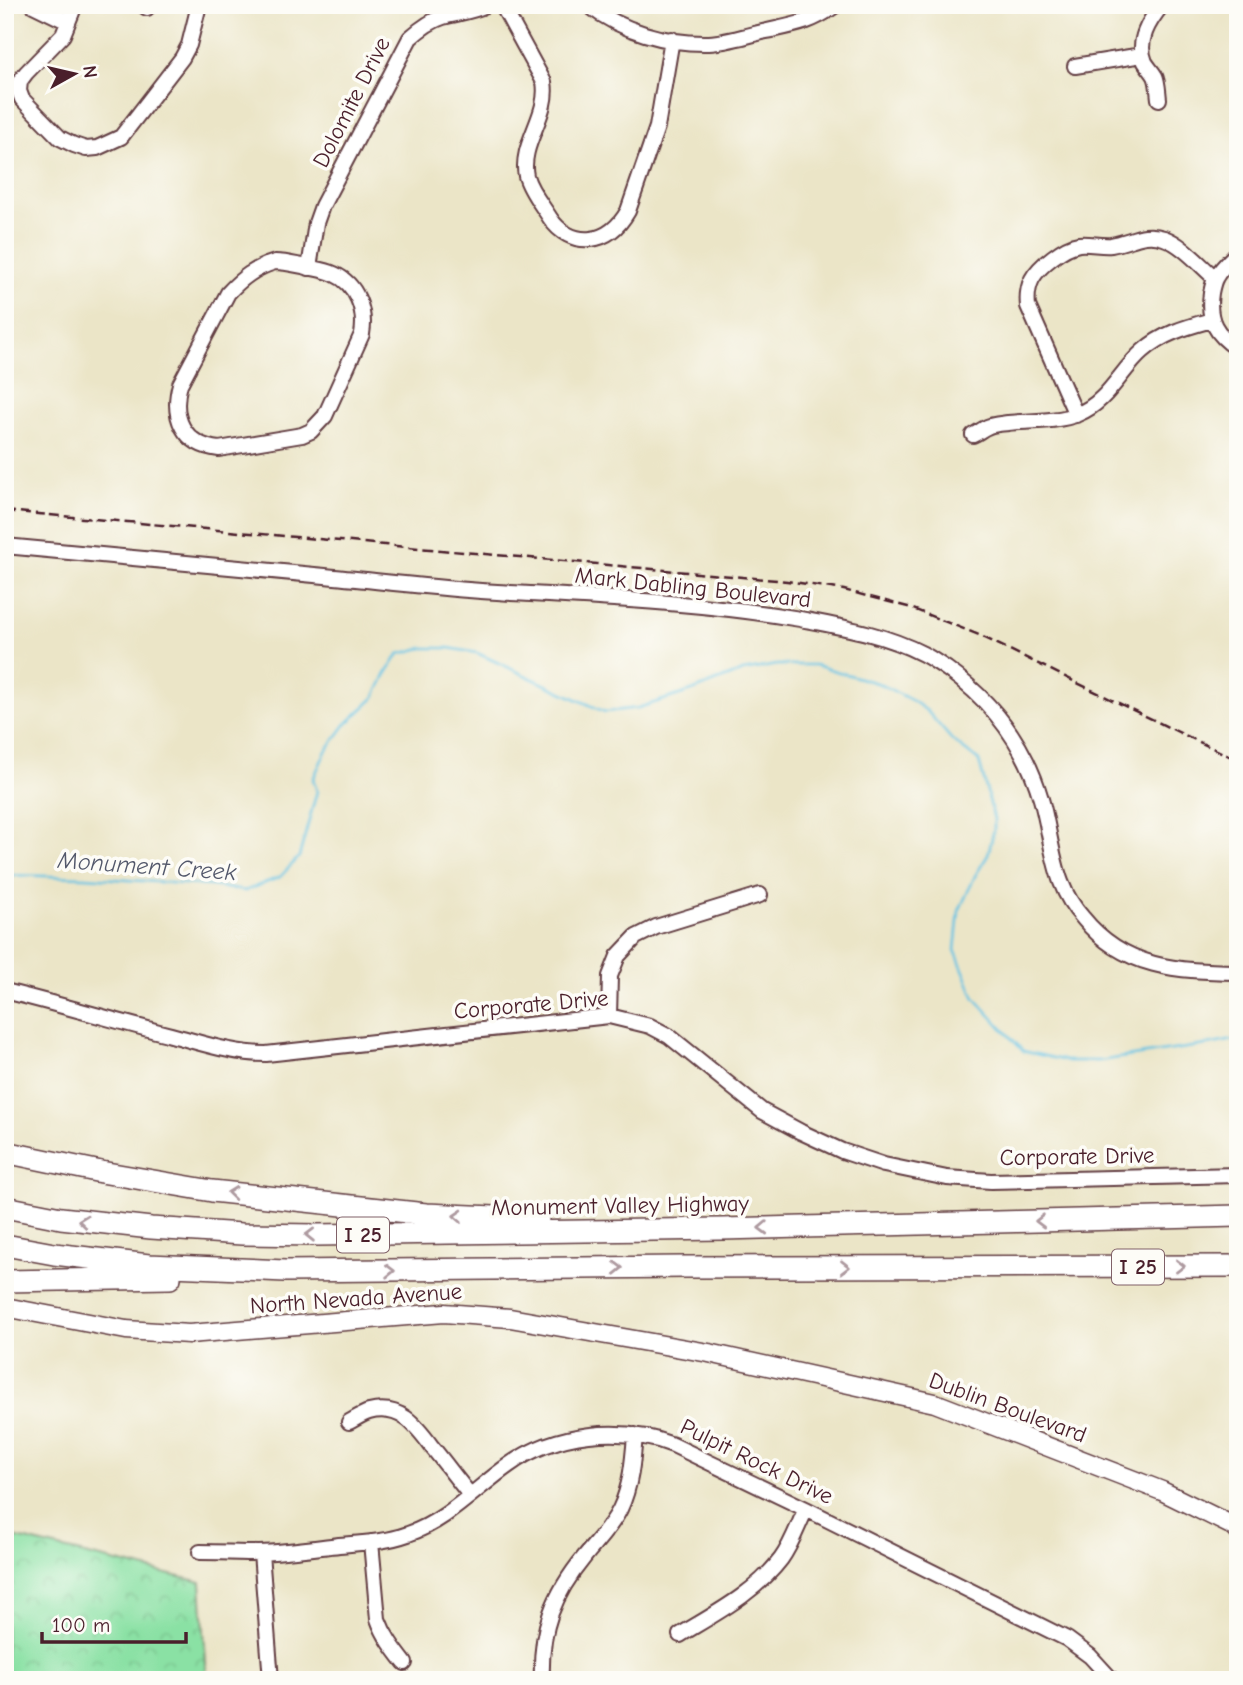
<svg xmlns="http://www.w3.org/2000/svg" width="1243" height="1685" font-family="'Comic Neue',sans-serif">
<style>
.park{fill:url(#park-crowns);stroke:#6a8068;stroke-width:2}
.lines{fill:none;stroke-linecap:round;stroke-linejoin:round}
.stream{stroke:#65c3e3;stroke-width:2.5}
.minor-casing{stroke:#623d42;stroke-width:18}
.major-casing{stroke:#623d42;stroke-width:21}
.highway-casing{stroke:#623d42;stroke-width:24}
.minor{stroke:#fff;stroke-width:14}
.major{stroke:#fff;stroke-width:18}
.highway{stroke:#fff;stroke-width:21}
.rail{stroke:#4a1f2b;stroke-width:2.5;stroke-dasharray:10 5;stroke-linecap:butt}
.oneway{stroke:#ae9aa0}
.labels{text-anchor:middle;stroke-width:7;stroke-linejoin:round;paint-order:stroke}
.shield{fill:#fdfcf7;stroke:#806168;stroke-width:2}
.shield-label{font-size:21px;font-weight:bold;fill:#4a1f2b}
.street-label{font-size:23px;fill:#4a1f2b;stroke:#fdfcf7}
.water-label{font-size:24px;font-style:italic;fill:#53586b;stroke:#fdfcf7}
</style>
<defs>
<pattern id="park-crowns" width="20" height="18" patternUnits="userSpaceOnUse" patternTransform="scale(1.75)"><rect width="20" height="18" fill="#8ae1a4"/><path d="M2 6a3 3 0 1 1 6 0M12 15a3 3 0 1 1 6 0" fill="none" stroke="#79c18d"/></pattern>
</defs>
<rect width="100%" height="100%" fill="#fdfcf7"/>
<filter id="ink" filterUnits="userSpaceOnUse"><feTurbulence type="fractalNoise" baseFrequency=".0143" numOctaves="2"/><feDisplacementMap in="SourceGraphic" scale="14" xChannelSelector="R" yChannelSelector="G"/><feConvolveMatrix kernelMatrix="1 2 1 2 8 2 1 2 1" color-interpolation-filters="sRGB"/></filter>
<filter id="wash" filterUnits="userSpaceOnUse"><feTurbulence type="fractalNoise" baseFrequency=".00686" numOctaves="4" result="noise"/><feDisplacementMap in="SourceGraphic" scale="28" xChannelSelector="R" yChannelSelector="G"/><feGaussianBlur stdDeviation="1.57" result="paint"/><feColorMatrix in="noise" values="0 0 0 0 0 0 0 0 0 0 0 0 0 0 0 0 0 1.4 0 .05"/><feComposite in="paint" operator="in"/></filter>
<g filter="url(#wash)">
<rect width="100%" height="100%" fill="#ebe5c7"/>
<!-- park -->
<path class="park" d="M 5,1535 L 201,1582 L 207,1680 L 5,1680 Z"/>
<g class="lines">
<!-- stream -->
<path class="stream" d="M 5,875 L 86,877 L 213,886 L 245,891 L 280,877 L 299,857 L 317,791 L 313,779 L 326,751 L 345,725 L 374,698 L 386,674 L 399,654 L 422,648 L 449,648 L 477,653 L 605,712 L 638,708 L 692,691 L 743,671 L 777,665 L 815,665 L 880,684 L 913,701 L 927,711 L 952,740 L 979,761 L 994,819 L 994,829 L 988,855 L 975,876 L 959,911 L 955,950 L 975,998 L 1023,1051 L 1066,1061 L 1099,1061 L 1213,1044 L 1238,1039"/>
</g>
</g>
<g filter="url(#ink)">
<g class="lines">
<!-- minor casing -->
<g class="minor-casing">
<path id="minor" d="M 33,5 L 68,22
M 75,5 L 63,35 L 26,73 L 20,81 L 19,91 L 22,99 L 60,138 L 74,145 L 86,149 L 97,148 L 121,137 L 182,58 L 189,45 L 199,5
M 143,5 L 147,8
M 502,5 L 544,82 C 550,115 519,144 526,176 C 530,191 542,205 550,218 C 559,232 574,241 591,239 C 608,237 620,225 628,211 L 657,127 L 672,39
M 588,5 C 621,31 667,44 709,43 C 728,42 748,35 767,31 C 795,25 811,23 836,5
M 1075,66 L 1142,55
M 1159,99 C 1158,92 1158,82 1155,76 C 1152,71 1148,67 1145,62 C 1136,41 1149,21 1162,5
M 1238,252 C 1230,260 1221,268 1216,277 C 1213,282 1212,288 1211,293 C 1207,320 1216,335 1238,349
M 275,262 C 286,262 296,265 307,267 C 316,269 326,270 334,274 C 357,284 366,311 362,334 L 325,416 L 311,431 L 302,435 L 219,449 C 183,445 171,417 180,384 L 228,293 C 242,278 255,268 275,262 Z
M 309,268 L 316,223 L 322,206 L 410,38 C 420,29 430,21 443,17 C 457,13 472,12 486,5
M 1076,415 L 1028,306 C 1027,297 1028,287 1032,279 C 1039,266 1064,246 1079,244 C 1090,243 1101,246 1111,245 C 1131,242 1143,231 1164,238 C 1182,244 1201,266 1215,278
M 973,435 C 978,433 982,429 987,427 C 993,424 1001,424 1008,423 C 1029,421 1058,422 1078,414 C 1108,402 1120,371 1143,351 C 1163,333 1187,327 1212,320
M 5,546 C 112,556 218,566 325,576 C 377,581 429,587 481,591 C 587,598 694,601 800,619 C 842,627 884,634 923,654 C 931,658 939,664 947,669 C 993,702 1025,744 1041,799 C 1049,826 1051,855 1061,882 C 1066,895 1074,908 1083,918 C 1124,969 1178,971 1238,972
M 5,991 C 61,1005 116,1021 171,1035 C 202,1043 233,1054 266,1054 L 609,1016 L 650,1026 L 669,1036 L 762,1111 L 801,1132 L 842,1151 L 884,1165 L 947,1178 L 991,1181 L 1238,1175
M 609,1016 L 610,976 L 618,956 L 636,937 L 656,927 L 760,895
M 349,1422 C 355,1419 362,1414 369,1412 C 400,1404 416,1425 432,1447 C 445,1463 457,1479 470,1495
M 371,1542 L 378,1619 C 384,1636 394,1649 405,1663
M 200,1552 C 220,1552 239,1553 259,1553 C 286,1552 313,1548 339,1545 C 362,1543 386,1542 408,1534 C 447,1521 476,1488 509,1465 C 555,1432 621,1425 673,1445 L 806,1509 L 1067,1639 L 1090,1656 L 1112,1680
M 261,1553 L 271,1680
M 680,1635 C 716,1613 755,1593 781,1559 C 792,1544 798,1525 806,1509
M 542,1680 C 540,1629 553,1595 585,1556 C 597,1541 612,1526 620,1509 C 631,1486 633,1460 635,1435"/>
</g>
<!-- major casing -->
<g class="major-casing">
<path id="major" d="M 5,1307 L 126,1330 L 189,1334 L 444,1313 L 510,1318 L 709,1353 L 935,1403 L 1162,1491 L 1233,1526 L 1238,1531"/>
</g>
<!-- highway casing -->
<g class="highway-casing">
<path id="highway" d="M 5,1152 L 101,1172 L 212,1191 L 426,1214 L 538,1219
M 5,1207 L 61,1218 L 151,1228 L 242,1234 L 316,1235 L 722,1229 L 1238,1216
M 5,1245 L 54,1254 L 149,1265 L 285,1271 L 686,1267 L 1238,1266
M 5,1281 L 170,1278"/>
</g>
<!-- minor -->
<use href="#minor" class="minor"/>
<!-- major -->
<use href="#major" class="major"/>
<!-- highway -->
<use href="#highway" class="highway"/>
<!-- rail -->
<path class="rail" d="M 5,511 L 787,581 L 844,590 L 908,607 L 979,635 L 1174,730 L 1238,760"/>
</g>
<!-- one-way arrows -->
<defs><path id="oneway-chevron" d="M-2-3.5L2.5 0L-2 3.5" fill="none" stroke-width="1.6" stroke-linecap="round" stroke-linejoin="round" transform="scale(1.75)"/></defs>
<g class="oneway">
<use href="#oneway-chevron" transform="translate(232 1193) rotate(-174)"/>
<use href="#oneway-chevron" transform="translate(458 1216) rotate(-177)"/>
<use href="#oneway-chevron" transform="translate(83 1221) rotate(-174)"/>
<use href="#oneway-chevron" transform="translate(1040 1221) rotate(179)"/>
<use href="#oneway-chevron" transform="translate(763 1228) rotate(178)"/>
<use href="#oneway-chevron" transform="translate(310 1235) rotate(-179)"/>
<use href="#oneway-chevron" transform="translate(1180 1266)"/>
<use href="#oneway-chevron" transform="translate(845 1267)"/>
<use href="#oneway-chevron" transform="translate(618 1268) rotate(-1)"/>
<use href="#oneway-chevron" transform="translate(390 1271) rotate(-1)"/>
</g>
</g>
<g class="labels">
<!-- shield labels -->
<g class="shield">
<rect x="337" y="1217.5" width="52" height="35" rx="5"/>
<rect x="1112" y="1249.5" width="52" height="35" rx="5"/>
</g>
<g class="shield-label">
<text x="363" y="1242">I 25</text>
<text x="1138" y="1274">I 25</text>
</g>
<!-- street labels -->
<g class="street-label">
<text transform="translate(351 102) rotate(-63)" y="8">Dolomite Drive</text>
<text transform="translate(693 587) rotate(6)" y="8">Mark Dabling Boulevard</text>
<text transform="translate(531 1004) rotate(-5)" y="8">Corporate Drive</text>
<text transform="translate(1077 1156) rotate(-1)" y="8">Corporate Drive</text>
<text transform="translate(620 1205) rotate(-1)" y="8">Monument Valley Highway</text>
<text transform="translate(356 1298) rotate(-4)" y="8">North Nevada Avenue</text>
<text transform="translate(1008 1407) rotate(20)" y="8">Dublin Boulevard</text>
<text transform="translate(757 1461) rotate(26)" y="8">Pulpit Rock Drive</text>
</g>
<!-- water labels -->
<g class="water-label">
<text transform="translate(147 866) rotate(4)" y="8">Monument Creek</text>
</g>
</g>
<!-- margin -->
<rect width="1243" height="1685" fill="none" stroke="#fdfcf7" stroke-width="28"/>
<!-- north arrow -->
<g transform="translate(74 74) rotate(82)" stroke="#fdfcf7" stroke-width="5" paint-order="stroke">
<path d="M0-5L12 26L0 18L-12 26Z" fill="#4a1f2b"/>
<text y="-10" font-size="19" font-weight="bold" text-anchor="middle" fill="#4a1f2b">N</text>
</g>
<!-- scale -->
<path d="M42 1632v10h144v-10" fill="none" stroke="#4a1f2b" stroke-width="3.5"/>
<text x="52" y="1632" font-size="21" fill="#4a1f2b" stroke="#fdfcf7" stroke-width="5" paint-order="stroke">100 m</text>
</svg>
